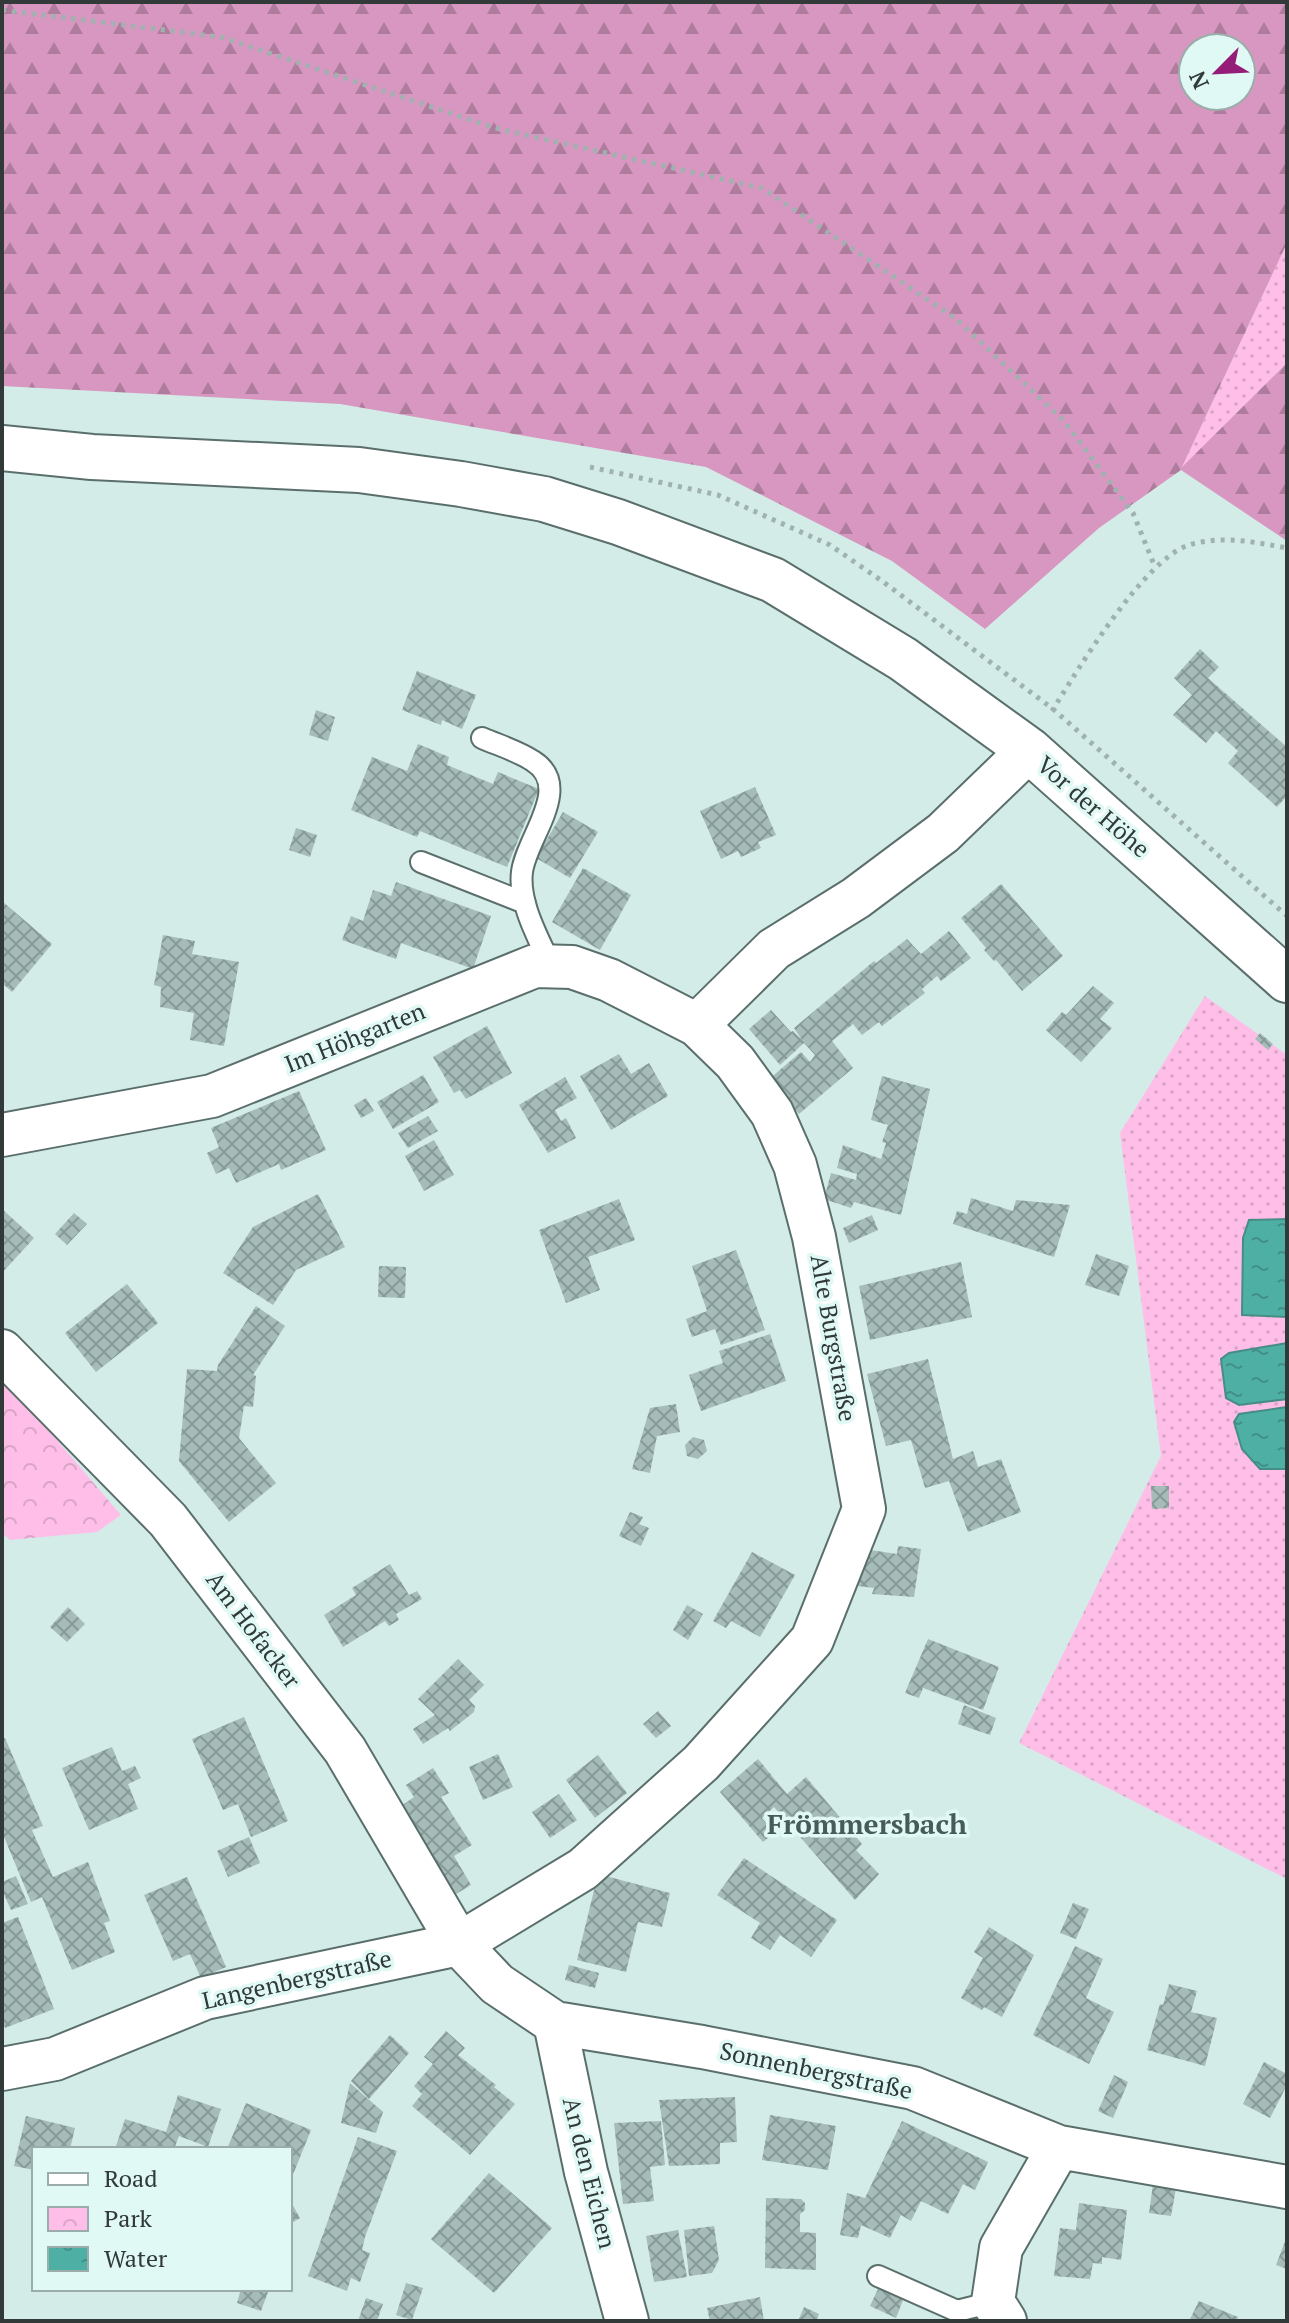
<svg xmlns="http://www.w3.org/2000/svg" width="1289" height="2323" font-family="'PT Serif',serif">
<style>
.grass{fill:url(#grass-dots)}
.forest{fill:url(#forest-firs);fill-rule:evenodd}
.park{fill:url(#park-crowns)}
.water{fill:url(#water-ripples);stroke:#458d85;stroke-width:2}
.building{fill:url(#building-cross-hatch)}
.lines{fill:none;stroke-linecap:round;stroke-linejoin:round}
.service-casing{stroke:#5a6f6b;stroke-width:24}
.minor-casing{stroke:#5a6f6b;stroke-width:46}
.secondary-casing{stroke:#5a6f6b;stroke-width:48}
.path{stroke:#9fb2af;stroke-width:5;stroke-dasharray:4 6;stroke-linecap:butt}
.service{stroke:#fff;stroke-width:20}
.minor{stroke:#fff;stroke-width:42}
.secondary{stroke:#fff;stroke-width:44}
.labels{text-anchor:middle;stroke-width:7;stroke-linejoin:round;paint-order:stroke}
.street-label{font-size:24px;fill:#313a39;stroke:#e1f9f5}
.quarter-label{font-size:28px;font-weight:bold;fill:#475b58;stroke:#e1f9f5}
</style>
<defs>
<pattern id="grass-dots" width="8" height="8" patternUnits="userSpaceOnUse" patternTransform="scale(2)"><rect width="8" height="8" fill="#febee7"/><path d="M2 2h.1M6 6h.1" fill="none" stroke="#daa4c7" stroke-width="1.8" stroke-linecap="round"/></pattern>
<pattern id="forest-firs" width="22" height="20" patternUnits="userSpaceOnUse" patternTransform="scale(2)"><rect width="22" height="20" fill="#d797c0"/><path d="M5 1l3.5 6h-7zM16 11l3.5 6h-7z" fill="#af7c9d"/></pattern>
<pattern id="park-crowns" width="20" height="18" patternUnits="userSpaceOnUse" patternTransform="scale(2)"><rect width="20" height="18" fill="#febee7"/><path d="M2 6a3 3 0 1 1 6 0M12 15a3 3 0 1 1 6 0" fill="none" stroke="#daa4c7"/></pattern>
<pattern id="water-ripples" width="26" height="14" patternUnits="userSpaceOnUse" patternTransform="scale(2)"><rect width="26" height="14" fill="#4eb0a5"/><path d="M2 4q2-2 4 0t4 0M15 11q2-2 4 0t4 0" fill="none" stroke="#419087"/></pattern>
<pattern id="building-cross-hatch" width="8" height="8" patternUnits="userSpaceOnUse" patternTransform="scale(2)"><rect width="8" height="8" fill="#a5bcb8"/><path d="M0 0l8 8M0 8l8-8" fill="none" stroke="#879a97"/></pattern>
</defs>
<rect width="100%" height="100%" fill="#d4ece8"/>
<!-- grass -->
<path class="grass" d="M 1287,243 L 1287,363 L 1181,469 Z
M 1205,996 L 1287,1055 L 1287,1879 L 1019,1743 L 1161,1456 L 1120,1133 Z"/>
<!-- forest -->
<path class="forest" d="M 2,2 L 1287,2 L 1287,243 L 1182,467 L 1287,363 L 1287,541 L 1181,470 L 1099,528 L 985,629 L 892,561 L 706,467 L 340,404 L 2,386 ZM 1193,48 L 1241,48 L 1241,96 L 1193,96 Z"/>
<!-- park -->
<path class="park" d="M 2,1376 L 121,1515 L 97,1532 L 10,1540 L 2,1533 Z"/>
<!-- water -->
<path class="water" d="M 1287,1219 L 1287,1317 L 1242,1315 L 1243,1238 L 1249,1220 Z
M 1287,1343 L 1287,1399 L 1239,1405 L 1226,1398 L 1221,1359 L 1229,1353 Z
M 1287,1407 L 1287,1469 L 1260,1469 L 1242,1449 L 1234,1422 L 1239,1414 Z"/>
<!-- building -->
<path class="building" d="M 1200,649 L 1219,667 L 1208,678 L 1287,747 L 1285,767 L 1287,769 L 1287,796 L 1277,807 L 1228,763 L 1238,751 L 1216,731 L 1206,743 L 1173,715 L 1192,695 L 1174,678 Z
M 417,671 L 476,695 L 462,729 L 442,720 L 441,725 L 402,710 Z
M 316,710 L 335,717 L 328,741 L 309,735 Z
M 418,744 L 449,757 L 447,765 L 493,784 L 498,772 L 539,789 L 507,867 L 420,831 L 417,837 L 351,810 L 372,757 L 407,771 Z
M 755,787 L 776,835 L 758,842 L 761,848 L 741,857 L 738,851 L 721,859 L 700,811 Z
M 563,812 L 598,832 L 570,878 L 536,858 Z
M 296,828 L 317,835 L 310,857 L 289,850 Z
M 583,868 L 631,895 L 600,950 L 552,922 Z
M 396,882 L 491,916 L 473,969 L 401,943 L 396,959 L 342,940 L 351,916 L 363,921 L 373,890 L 391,896 Z
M 1001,884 L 1063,956 L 1022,991 L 996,960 L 994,961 L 984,950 L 986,948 L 961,918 Z
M 2,901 L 52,944 L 12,992 L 2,983 Z
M 949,931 L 971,958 L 941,981 L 937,976 L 922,989 L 925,993 L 882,1026 L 879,1022 L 862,1035 L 853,1024 L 832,1041 L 853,1068 L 799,1114 L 768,1080 L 801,1052 L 810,1062 L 815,1055 L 804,1043 L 780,1065 L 749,1029 L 771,1010 L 791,1032 L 793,1031 L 802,1040 L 794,1028 L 874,961 L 876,963 L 907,939 L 921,954 Z
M 163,935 L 195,941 L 192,954 L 239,962 L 224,1046 L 190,1040 L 194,1013 L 160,1007 L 161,987 L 154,985 Z
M 1093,986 L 1114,1003 L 1100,1019 L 1112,1028 L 1081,1062 L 1046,1030 L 1062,1012 L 1066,1015 Z
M 487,1026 L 512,1073 L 466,1099 L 460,1090 L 454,1093 L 433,1057 Z
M 1260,1033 L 1273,1044 L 1268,1050 L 1255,1039 Z
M 619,1054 L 631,1074 L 649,1063 L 668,1096 L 611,1130 L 580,1076 Z
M 423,1075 L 439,1102 L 393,1129 L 377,1102 Z
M 882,1076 L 930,1089 L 901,1215 L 854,1202 L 851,1208 L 824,1199 L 831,1173 L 856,1180 L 857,1174 L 837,1168 L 843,1145 L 881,1159 L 886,1143 L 882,1142 L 888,1125 L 871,1120 Z
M 565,1077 L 577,1098 L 555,1110 L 561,1121 L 566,1118 L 576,1138 L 548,1153 L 519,1105 Z
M 299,1091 L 326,1150 L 281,1170 L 279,1164 L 236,1183 L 229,1168 L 216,1174 L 207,1153 L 219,1147 L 211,1128 Z
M 366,1098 L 374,1111 L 361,1118 L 354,1105 Z
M 428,1116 L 438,1131 L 408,1148 L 398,1133 Z
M 434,1140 L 454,1175 L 424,1191 L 405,1156 Z
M 318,1194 L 345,1247 L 296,1270 L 273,1305 L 223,1273 L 253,1227 Z
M 971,1198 L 1013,1211 L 1016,1200 L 1070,1205 L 1054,1257 L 953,1224 L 957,1211 L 967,1214 Z
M 619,1199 L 635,1240 L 588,1257 L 600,1290 L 566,1303 L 539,1230 Z
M 2,1209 L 34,1238 L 2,1273 Z
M 74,1213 L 87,1224 L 67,1245 L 55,1234 Z
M 872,1215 L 878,1230 L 849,1243 L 843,1228 Z
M 736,1250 L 765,1330 L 721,1345 L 715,1329 L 692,1337 L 686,1319 L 707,1311 L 692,1266 Z
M 1096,1254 L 1129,1266 L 1119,1296 L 1085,1285 Z
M 961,1262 L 972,1317 L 870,1340 L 859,1286 Z
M 379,1266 L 406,1267 L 405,1298 L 378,1297 Z
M 127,1284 L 158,1323 L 96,1372 L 65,1333 Z
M 256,1306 L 285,1326 L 253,1375 L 256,1376 L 253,1407 L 244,1406 L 239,1438 L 276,1483 L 229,1522 L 179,1461 L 187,1369 L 217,1371 L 218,1365 Z
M 770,1334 L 786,1381 L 701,1411 L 689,1375 L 723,1363 L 719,1351 Z
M 928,1359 L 953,1459 L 973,1451 L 978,1467 L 1001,1459 L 1021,1512 L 968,1532 L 949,1481 L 925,1488 L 911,1440 L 886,1446 L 867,1374 Z
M 676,1404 L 680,1432 L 657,1436 L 650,1473 L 632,1469 L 650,1408 Z
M 693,1437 L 704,1440 L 707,1451 L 698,1459 L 687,1456 L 685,1445 Z
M 1151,1486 L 1169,1486 L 1169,1508 L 1152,1509 Z
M 630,1512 L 643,1517 L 639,1524 L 649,1528 L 641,1546 L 619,1536 Z
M 898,1546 L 921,1549 L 914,1597 L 872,1594 L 874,1588 L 858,1586 L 864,1549 L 897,1554 Z
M 752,1552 L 795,1575 L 760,1637 L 731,1621 L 726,1628 L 713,1621 Z
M 390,1564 L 409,1595 L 417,1591 L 422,1599 L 396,1614 L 399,1620 L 389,1626 L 385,1621 L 343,1647 L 324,1615 L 356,1595 L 352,1588 Z
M 687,1605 L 703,1614 L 688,1640 L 673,1630 Z
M 68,1607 L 85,1624 L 67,1642 L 50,1627 Z
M 928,1639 L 999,1667 L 983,1710 L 923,1688 L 919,1698 L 905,1693 Z
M 458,1659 L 484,1685 L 469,1700 L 475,1706 L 474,1712 L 450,1731 L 448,1728 L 423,1744 L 413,1729 L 435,1715 L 418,1699 Z
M 964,1705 L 996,1718 L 990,1735 L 958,1724 Z
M 658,1711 L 671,1726 L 656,1738 L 643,1724 Z
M 244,1717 L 288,1821 L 251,1837 L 238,1804 L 223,1810 L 192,1739 Z
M 5,1738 L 43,1826 L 32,1830 L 53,1877 L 88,1862 L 110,1921 L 104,1923 L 115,1952 L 72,1970 L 42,1897 L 31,1902 L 2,1832 L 2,1739 Z
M 112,1747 L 122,1771 L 135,1766 L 141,1778 L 128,1784 L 138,1809 L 89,1830 L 62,1768 Z
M 498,1754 L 513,1787 L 483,1800 L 469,1767 Z
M 598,1755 L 627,1793 L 595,1818 L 566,1780 Z
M 758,1759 L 787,1794 L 806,1777 L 862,1844 L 856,1850 L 879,1874 L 855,1900 L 774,1807 L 762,1818 L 774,1833 L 763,1842 L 720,1792 Z
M 433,1768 L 449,1793 L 441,1797 L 472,1845 L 454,1856 L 471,1885 L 451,1897 L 397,1809 L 414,1797 L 406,1785 Z
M 559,1794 L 577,1820 L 550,1838 L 532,1812 Z
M 249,1837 L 260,1863 L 228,1877 L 217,1851 Z
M 744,1858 L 837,1920 L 811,1957 L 780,1935 L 770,1950 L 751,1938 L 760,1923 L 717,1895 Z
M 598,1874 L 670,1893 L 662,1927 L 638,1922 L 626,1972 L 577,1960 Z
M 16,1876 L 28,1904 L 11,1910 L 2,1890 L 2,1882 Z
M 187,1877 L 226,1967 L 201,1978 L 190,1954 L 173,1961 L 144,1895 Z
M 1073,1903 L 1089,1909 L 1076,1939 L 1060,1933 Z
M 18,1917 L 54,2009 L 5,2028 L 2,2019 L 2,1923 Z
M 989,1927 L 1034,1955 L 1002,2017 L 984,2007 L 982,2010 L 961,1998 L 983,1958 L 974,1952 Z
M 1075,1946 L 1103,1959 L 1086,1998 L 1114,2012 L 1089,2064 L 1033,2035 Z
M 569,1965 L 599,1973 L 595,1988 L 565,1980 Z
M 1169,1984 L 1197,1991 L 1191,2012 L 1217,2018 L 1205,2066 L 1147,2050 L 1160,2004 L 1163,2005 Z
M 446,2031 L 465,2048 L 458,2055 L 496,2085 L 494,2087 L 515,2104 L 470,2155 L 412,2106 L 422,2094 L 414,2086 L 433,2064 L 424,2057 Z
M 390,2035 L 409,2053 L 369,2099 L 351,2081 Z
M 1264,2062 L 1287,2074 L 1287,2085 L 1270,2118 L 1243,2104 Z
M 1114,2075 L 1128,2082 L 1113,2118 L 1098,2111 Z
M 350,2083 L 383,2112 L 376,2133 L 341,2123 Z
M 178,2095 L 221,2109 L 208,2147 L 179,2136 L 174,2149 L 115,2149 L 125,2119 L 166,2132 Z
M 735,2097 L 737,2142 L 720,2143 L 720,2164 L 669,2166 L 659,2100 Z
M 246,2103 L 311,2130 L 290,2182 L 290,2149 L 227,2149 Z
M 770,2115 L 836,2126 L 828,2170 L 762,2160 Z
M 26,2116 L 75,2128 L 70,2149 L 34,2149 L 34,2170 L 14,2166 Z
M 661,2121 L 665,2165 L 650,2167 L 654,2201 L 623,2204 L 614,2123 Z
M 902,2121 L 988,2162 L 975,2190 L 963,2184 L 948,2214 L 921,2201 L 911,2221 L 901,2215 L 890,2238 L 861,2225 L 858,2238 L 840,2235 L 847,2193 L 865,2198 Z
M 358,2137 L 397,2151 L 365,2237 L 362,2250 L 370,2253 L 360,2282 L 351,2278 L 347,2291 L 308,2276 Z
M 489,2173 L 552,2228 L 494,2293 L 431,2239 Z
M 1153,2184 L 1176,2188 L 1171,2216 L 1149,2213 Z
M 766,2198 L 801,2199 L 805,2203 L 805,2210 L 800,2214 L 800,2232 L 816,2233 L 816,2270 L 765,2268 Z
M 1079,2203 L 1127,2210 L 1121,2260 L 1102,2257 L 1102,2264 L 1093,2263 L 1090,2279 L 1054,2276 L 1060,2228 L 1076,2230 Z
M 292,2204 L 300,2218 L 290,2224 L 290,2206 Z
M 714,2226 L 719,2260 L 712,2273 L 689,2276 L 684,2230 Z
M 678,2230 L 687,2277 L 654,2282 L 646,2236 Z
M 1287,2236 L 1287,2269 L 1276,2265 Z
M 406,2283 L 423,2288 L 412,2320 L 396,2315 Z
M 241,2289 L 268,2292 L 261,2311 L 237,2303 Z
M 878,2289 L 903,2300 L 896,2318 L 870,2306 Z
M 760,2297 L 764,2321 L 710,2321 L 707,2308 Z
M 366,2298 L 383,2304 L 377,2321 L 358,2321 Z
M 1199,2301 L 1238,2317 L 1237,2321 L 1189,2321 Z
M 804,2307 L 819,2314 L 816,2321 L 798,2321 Z"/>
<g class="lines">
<!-- service casing -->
<g class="service-casing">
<path id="service" d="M 482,738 C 498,745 518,751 533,761 C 574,787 526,838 522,872 C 518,903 539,939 551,966
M 421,862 L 525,903
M 878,2276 L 957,2311 L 993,2302"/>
</g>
<!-- minor casing -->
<g class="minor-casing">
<path id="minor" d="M 2,1135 L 212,1096 L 535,966 L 572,967 L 609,980 L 697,1025
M 2,1351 L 168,1520 L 345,1750 L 459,1944 L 497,1984 L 555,2023 L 702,2047 L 913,2088 L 1059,2147 L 1287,2187
M 555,2023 L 586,2172 L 627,2321
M 2,2069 L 55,2059 L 205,1998 L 459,1944 L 583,1869 L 701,1763 L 812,1640 L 864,1509 L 814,1237 L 795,1165 L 772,1113 L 735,1062 L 697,1025 L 774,949 L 856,898 L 943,833 L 1029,750
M 1005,2321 L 993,2302 L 1001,2248 L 1059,2147"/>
</g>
<!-- secondary casing -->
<g class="secondary-casing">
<path id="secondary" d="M 2,448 L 92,457 L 359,470 L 461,484 L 544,499 L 618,522 L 773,580 L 903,659 L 1029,750 L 1287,980"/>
</g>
<!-- path -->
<path class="path" d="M 2,10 L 221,37 L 495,128 L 762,188 L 955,318 L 1064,421 L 1133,513 L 1155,567
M 590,467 L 718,495 L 830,545 L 882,581 L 1053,709 L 1287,916
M 1052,711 C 1077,671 1144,559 1189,545 C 1222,535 1254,542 1287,548"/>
<!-- service -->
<use href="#service" class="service"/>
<!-- minor -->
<use href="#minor" class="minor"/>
<!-- secondary -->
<use href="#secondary" class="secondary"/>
</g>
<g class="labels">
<!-- street labels -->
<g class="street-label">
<text transform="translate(1093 807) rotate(41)" y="8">Vor der Höhe</text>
<text transform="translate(355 1038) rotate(-22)" y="8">Im Höhgarten</text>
<text transform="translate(833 1338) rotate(80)" y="8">Alte Burgstraße</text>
<text transform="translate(253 1630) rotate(53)" y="8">Am Hofacker</text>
<text transform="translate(297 1980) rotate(-13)" y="8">Langenbergstraße</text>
<text transform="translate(816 2071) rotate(12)" y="8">Sonnenbergstraße</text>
<text transform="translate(589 2173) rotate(76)" y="8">An den Eichen</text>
</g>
<!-- quarter labels -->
<g class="quarter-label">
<text x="867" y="1834">Frömmersbach</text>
</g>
</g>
<!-- border -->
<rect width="1289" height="2323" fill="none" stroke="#313a39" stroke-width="8"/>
<!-- legend -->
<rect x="32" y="2147" width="260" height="144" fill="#e1f9f5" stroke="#9badaa" stroke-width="2"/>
<rect x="48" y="2173" width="40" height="12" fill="#ffffff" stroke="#9badaa" stroke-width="2"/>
<text x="104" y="2187" font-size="24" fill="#313a39">Road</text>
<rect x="48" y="2207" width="40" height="24" fill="url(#park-crowns)" stroke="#9badaa" stroke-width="2"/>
<text x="104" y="2227" font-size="24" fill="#313a39">Park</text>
<rect x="48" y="2247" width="40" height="24" fill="url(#water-ripples)" stroke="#9badaa" stroke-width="2"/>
<text x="104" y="2267" font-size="24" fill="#313a39">Water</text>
<!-- north arrow -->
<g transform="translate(1217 72) rotate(246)"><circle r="38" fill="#e1f9f5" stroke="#9badaa" stroke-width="2"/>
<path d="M0-6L14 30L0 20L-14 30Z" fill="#961d77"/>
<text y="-12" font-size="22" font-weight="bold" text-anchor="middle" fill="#313a39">N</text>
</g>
</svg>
